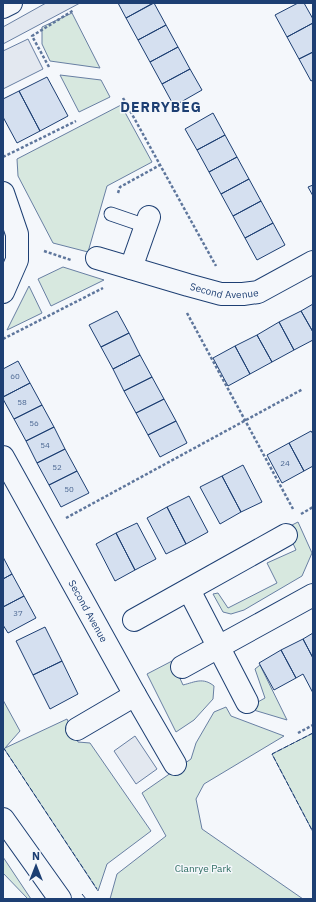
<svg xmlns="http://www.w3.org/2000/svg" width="316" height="902" font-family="'IBM Plex Sans',sans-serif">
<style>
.green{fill:#d7e8df;stroke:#687fa3}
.parking{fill:#e3e8f0;stroke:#687fa3}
.building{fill:#d5e0f0;stroke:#1d3f73}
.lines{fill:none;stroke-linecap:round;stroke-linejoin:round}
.lane-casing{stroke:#1d3f73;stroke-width:15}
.street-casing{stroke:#1d3f73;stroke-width:24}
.primary-casing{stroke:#1d3f73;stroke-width:24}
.path{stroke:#5e769c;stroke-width:2.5;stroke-dasharray:3 2;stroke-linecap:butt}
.lane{stroke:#f4f7fb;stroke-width:13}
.street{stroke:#f4f7fb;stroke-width:22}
.primary{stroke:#f4f7fb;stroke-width:22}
.fence{stroke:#1d3f73;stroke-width:1;stroke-dasharray:5 2;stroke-linecap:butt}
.labels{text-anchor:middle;stroke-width:3;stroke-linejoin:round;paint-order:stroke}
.number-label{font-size:8px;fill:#4b6792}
.street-label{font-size:10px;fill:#1d3f73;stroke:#f4f7fb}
.park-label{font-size:10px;fill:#2c6c60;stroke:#f4f7fb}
.district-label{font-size:14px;font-weight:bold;letter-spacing:1px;fill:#1d3f73;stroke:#f4f7fb}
</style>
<rect width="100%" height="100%" fill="#f4f7fb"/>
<!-- green -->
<path class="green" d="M 72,13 L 100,68 L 50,61 L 42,44 L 42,27 Z
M 60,75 L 101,80 L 110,97 L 79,112 Z
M 121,105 L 152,162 L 107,186 L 88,252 L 53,243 L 18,176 L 17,159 Z
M 63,267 L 104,280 L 51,306 L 38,279 Z
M 29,286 L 42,313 L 7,330 Z
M 298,522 L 312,553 L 302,576 L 244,610 L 231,614 L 223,612 L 213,594 L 218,593 L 228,608 L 277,583 L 267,563 L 296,550 L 286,528 Z
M 172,661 L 183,685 C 195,682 203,677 214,686 L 213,699 L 194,720 L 176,732 L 147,674 Z
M 260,665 L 287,720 L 247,708 L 265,698 L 255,669 Z
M 3,700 L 20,731 L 5,748 L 67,719 L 78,742 L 90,743 L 151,831 L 107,864 L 98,891 L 3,747 Z
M 226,707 L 231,716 L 284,736 L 204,784 L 196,799 L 202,829 L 303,899 L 110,899 L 117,874 L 166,836 L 142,793 L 191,759 L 196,743 L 214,712 Z
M 313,733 L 313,832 L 272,754 Z
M 3,857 L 31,899 L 28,899 L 3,873 Z"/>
<!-- parking -->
<path class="parking" d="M 46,3 L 80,3 L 3,44 L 3,27 Z
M 28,39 L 43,69 L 3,89 L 3,51 Z
M 135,736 L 157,769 L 136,784 L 114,751 Z"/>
<!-- building -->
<path class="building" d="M 118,3 L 153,3 L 126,18 Z
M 154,3 L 166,25 L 138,40 L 126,18 Z
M 298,3 L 304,3 L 313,19 L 313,23 L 287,37 L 275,15 Z
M 313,23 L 313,52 L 299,59 L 287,37 Z
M 166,25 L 178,47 L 150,62 L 138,40 Z
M 178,47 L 190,69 L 162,84 L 150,62 Z
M 313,52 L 313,80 L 311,81 L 299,59 Z
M 190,69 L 202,90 L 174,106 L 162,84 Z
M 47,77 L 68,116 L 40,131 L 19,91 Z
M 19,91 L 40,131 L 17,143 L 3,117 L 3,99 Z
M 213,113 L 225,135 L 197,150 L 185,129 Z
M 225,135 L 237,157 L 209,172 L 197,150 Z
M 237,157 L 249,179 L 221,194 L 209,172 Z
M 249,179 L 261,201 L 233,216 L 221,194 Z
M 313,185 L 313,196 L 308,187 Z
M 261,201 L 273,223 L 245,238 L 233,216 Z
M 273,223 L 285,245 L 257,260 L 245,238 Z
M 313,304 L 313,332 L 301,311 Z
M 117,311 L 129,333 L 101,347 L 89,325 Z
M 301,311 L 313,332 L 313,340 L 294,350 L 279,322 Z
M 279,322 L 294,350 L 272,362 L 257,335 Z
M 129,333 L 140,355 L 113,369 L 101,347 Z
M 257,335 L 272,362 L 250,374 L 235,346 Z
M 235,346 L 250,374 L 228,386 L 213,358 Z
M 140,355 L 152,377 L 124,391 L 113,369 Z
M 18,361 L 30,383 L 3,397 L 3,369 Z
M 152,377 L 164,399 L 136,413 L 124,391 Z
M 30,383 L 42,405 L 14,419 L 3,399 L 3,397 Z
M 164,399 L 176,421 L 148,435 L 136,413 Z
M 42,405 L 54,427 L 26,441 L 14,419 Z
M 176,421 L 187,443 L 160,457 L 148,435 Z
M 54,427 L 65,449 L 37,463 L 26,441 Z
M 311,431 L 313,434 L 313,466 L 304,471 L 289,443 Z
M 289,443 L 304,471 L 282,483 L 267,455 Z
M 65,449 L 77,471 L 49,485 L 37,463 Z
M 243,465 L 262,502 L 241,512 L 222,476 Z
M 77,471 L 89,493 L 61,507 L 49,485 Z
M 222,476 L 241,512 L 220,524 L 200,487 Z
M 189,496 L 208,532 L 186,544 L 167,507 Z
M 167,507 L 186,544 L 166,554 L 147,518 Z
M 137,523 L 156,559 L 135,570 L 116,533 Z
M 116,533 L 135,570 L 115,581 L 96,544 Z
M 3,557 L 12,574 L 3,579 Z
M 12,574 L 24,596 L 3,607 L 3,579 Z
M 24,596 L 36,618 L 8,633 L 3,625 L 3,607 Z
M 45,627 L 62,661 L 33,675 L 16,641 Z
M 313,633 L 313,658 L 303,639 Z
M 303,639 L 313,658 L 313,693 L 303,674 L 296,678 L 281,650 Z
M 281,650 L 296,678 L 274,690 L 259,663 Z
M 62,661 L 78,694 L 50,709 L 33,675 Z"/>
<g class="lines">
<!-- lane casing -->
<g class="lane-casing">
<path id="lane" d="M 111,214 L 146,226"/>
</g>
<!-- street casing -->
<g class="street-casing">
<g id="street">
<path d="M 3,7 L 11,3"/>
<path d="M 3,193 L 17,234 L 17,260 L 3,292"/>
<path id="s1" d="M 97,258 L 188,285 L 221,294 L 243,294 L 258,292 L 313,262"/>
<path d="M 131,268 L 149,217"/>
<path id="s2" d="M 3,457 L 135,695 L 175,764"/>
<path d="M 189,590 L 247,702"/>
<path d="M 134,620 L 286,535"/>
<path d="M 182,667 L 313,595"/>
<path d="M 77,729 L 135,695"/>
</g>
</g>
<!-- primary casing -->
<g class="primary-casing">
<path id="primary" d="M 3,819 L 60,899"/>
</g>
<!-- path -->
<path class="path" d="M 49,67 L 32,36 L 74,10
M 123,98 L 216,266
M 3,157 L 76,121
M 118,193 L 120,187 L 160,165
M 44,251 L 71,260
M 187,313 L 293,509
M 3,339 L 103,288
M 301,514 L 313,507
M 66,518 L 303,389
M 298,733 L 313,725"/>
<!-- lane -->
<use href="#lane" class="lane"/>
<!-- street -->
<use href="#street" class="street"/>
<!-- primary -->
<use href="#primary" class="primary"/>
<!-- fence -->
<path class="fence" d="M 313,733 L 272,754 L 313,832
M 3,747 L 97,889
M 82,894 L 86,899"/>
</g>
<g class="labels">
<!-- number labels -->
<g class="number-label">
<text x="15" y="379">60</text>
<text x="22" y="405">58</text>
<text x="34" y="426">56</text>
<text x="45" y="448">54</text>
<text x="285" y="466">24</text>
<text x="57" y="470">52</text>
<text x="69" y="492">50</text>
<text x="18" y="616">37</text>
</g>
<!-- street labels -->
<g class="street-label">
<text dy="4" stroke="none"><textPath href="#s1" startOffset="132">Second Avenue</textPath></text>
<text dy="4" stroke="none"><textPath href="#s2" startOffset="176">Second Avenue</textPath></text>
</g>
<!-- park labels -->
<g class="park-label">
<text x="203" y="872">Clanrye Park</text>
</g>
<!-- district labels -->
<g class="district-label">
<text x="161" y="112">DERRYBEG</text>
</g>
</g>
<!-- border -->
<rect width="316" height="902" fill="none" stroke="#1d3f73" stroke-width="8"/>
<!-- north arrow -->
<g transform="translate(36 866)" stroke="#f4f7fb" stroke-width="3" paint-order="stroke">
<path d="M0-3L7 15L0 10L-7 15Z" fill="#1d3f73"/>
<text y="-6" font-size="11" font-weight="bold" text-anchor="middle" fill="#1d3f73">N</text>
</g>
</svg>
